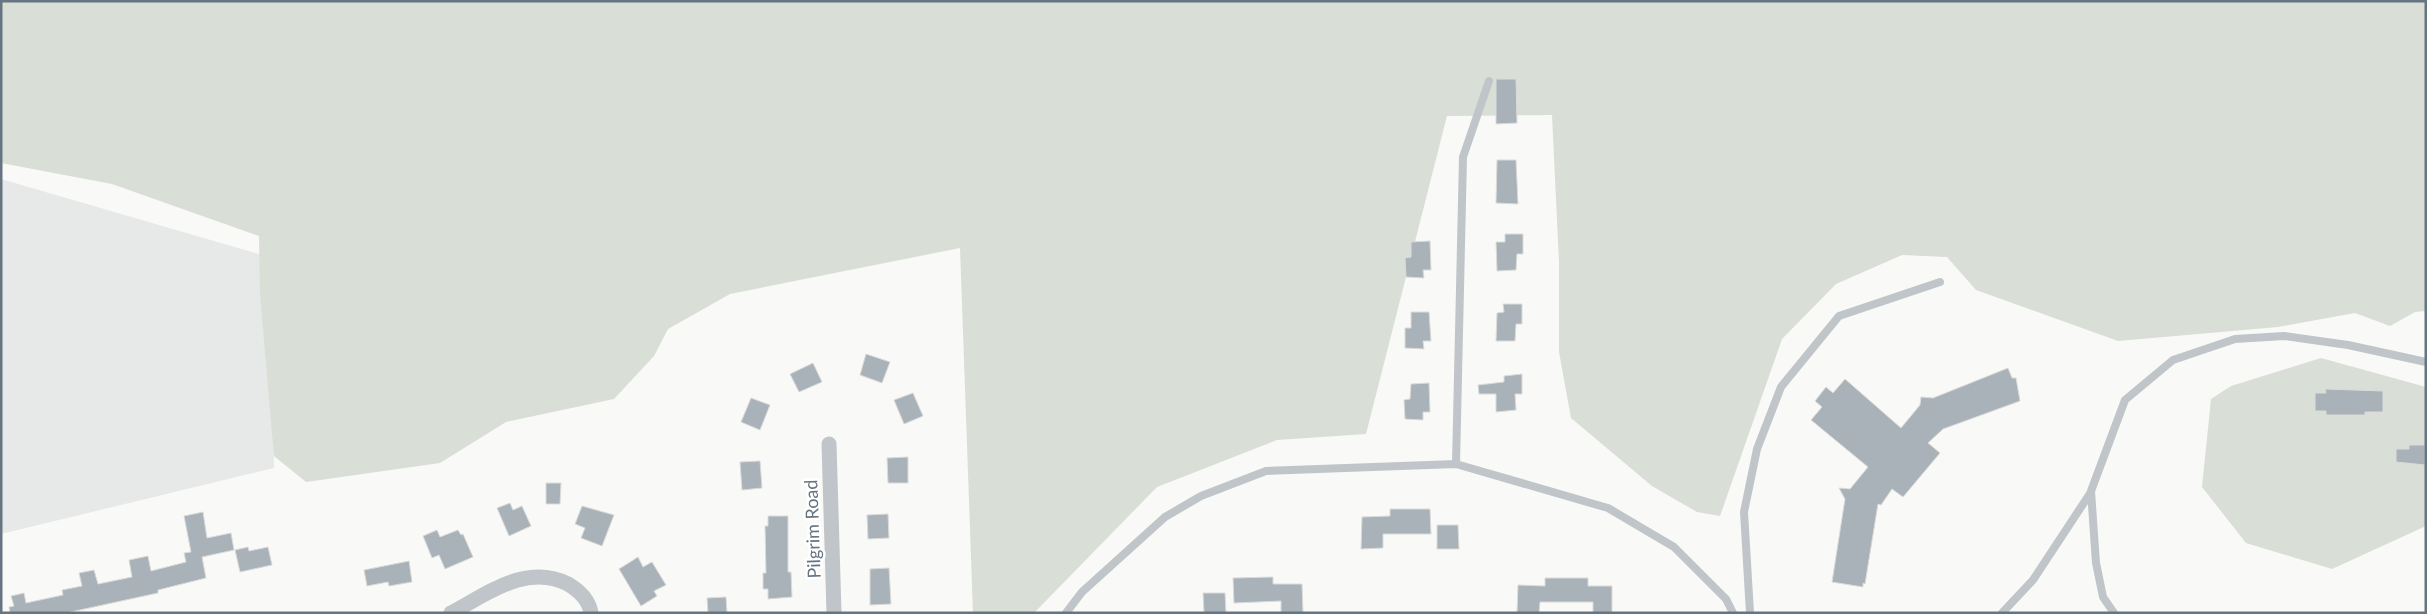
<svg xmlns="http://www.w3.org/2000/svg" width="2427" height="614" font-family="Lato,sans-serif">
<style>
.built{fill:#e7e8e8}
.green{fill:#d9ded6}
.building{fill:#a9b2b8;stroke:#dbdbd9}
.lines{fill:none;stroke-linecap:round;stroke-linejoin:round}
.lane{stroke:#c0c5c9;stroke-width:8}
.street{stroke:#c0c5c9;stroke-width:15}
.labels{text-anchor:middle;stroke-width:5;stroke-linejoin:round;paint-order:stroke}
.street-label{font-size:18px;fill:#657581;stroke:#fff}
</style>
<rect width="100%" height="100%" fill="#f9f9f7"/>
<!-- built -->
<path class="built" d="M 1,179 L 269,257 L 274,468 L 1,534 Z"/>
<!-- green -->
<path class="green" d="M 1,1 L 2426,1 L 2426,311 L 2415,312 L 2390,326 L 2355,313 L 2278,327 L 2118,341 L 1976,290 L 1947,257 L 1902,255 L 1836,284 L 1782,339 L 1720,516 L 1697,512 L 1652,486 L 1571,418 L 1559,352 L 1559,262 L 1552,115 L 1447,116 L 1366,434 L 1277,440 L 1157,487 L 1034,613 L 973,613 L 960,248 L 730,294 L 668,329 L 654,356 L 614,399 L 506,422 L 440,463 L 306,482 L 274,456 L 260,294 L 259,236 L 112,184 L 1,163 Z
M 2321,358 L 2426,387 L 2426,526 L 2332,569 L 2246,543 L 2202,487 L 2211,399 L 2231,386 Z"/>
<!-- building -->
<path class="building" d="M 1496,79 L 1516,79 L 1517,123 L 1496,124 Z
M 1497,160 L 1516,160 L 1518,204 L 1496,203 Z
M 1505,234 L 1523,234 L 1523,254 L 1517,254 L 1516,270 L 1497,271 L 1496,242 L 1505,242 Z
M 1430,241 L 1431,270 L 1423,270 L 1424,278 L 1406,277 L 1405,258 L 1411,257 L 1411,242 Z
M 1503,304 L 1522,304 L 1522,324 L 1516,324 L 1515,341 L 1496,341 L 1497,313 L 1504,312 Z
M 1411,312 L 1429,312 L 1431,341 L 1423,341 L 1424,349 L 1405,348 L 1405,328 L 1411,328 Z
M 866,354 L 890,362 L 882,383 L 860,375 Z
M 813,363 L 822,382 L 799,392 L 790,374 Z
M 2008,368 L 2012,378 L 2016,378 L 2020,401 L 1943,429 L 1928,443 L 1940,453 L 1903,497 L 1892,489 L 1881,505 L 1878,504 L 1865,584 L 1863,583 L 1863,587 L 1832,582 L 1845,499 L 1839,488 L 1850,489 L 1868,467 L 1811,420 L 1822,407 L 1815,401 L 1826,387 L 1833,393 L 1845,379 L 1901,428 L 1920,405 L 1921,397 L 1933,398 Z
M 1522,374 L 1522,394 L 1515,394 L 1516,410 L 1496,412 L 1496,394 L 1479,394 L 1478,385 L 1504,382 L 1504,376 Z
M 1429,383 L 1430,412 L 1423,412 L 1423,420 L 1405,419 L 1404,400 L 1410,399 L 1411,384 Z
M 2325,389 L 2383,391 L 2383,412 L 2365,412 L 2365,415 L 2326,415 L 2326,411 L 2315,411 L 2315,393 L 2326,393 Z
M 913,393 L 923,416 L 904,424 L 894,400 Z
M 751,398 L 770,405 L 760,430 L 741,422 Z
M 2409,445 L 2425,445 L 2425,465 L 2396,462 L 2396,449 L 2409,449 Z
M 908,457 L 908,483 L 888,483 L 887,458 Z
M 760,461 L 762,488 L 742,490 L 740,462 Z
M 546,483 L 561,483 L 560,504 L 546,504 Z
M 510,503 L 513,510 L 522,506 L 531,526 L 509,536 L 497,508 Z
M 582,506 L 614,515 L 602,546 L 581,538 L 585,528 L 575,524 Z
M 1390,509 L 1430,509 L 1431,534 L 1383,534 L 1383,548 L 1361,549 L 1362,517 L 1390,516 Z
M 203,512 L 207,538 L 231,533 L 234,550 L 202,557 L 206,578 L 158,590 L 158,593 L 66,613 L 10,613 L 9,607 L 14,606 L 11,596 L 24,593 L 26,603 L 63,595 L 62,590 L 82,586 L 79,573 L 94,570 L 98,584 L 132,577 L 129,560 L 148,556 L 151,571 L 186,562 L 184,553 L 191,552 L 184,516 Z
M 888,514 L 889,538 L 868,539 L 867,515 Z
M 768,516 L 788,516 L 788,572 L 791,572 L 792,597 L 768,599 L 768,589 L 763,589 L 763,573 L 766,573 L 765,526 L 768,526 Z
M 1437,525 L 1458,525 L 1459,549 L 1437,549 Z
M 437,530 L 440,537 L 458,530 L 461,535 L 463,534 L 473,557 L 445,569 L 439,555 L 432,558 L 423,536 Z
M 248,547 L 249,551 L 268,547 L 272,565 L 240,572 L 235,550 Z
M 638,557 L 643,567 L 652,562 L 666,585 L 654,591 L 657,596 L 641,606 L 619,569 Z
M 409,561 L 412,582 L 389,586 L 388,582 L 367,586 L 364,570 Z
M 889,568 L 891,604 L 870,605 L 870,569 Z
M 1273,577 L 1273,584 L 1302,584 L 1303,613 L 1281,613 L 1281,601 L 1234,603 L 1233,578 Z
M 1545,578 L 1588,578 L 1588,586 L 1612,586 L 1612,613 L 1593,613 L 1593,602 L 1540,602 L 1539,613 L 1517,613 L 1518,585 L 1545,586 Z
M 1203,593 L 1225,593 L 1226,613 L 1204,613 Z
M 726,597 L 727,613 L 708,613 L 707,598 Z"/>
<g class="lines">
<!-- lane -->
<path class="lane" d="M 1456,464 L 1463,157 L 1489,81
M 1066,613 L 1082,592 L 1165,517 L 1201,496 L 1266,471 L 1456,464 L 1608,508 L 1674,547 L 1726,599 L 1733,613
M 1750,613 L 1744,512 L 1757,449 L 1781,387 L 1839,316 L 1940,282
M 2002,613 L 2033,580 L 2091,492
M 2114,613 L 2103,597 L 2096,563 L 2091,491 L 2125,400 L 2173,360 L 2235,339 L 2284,336 L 2348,345 L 2426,362"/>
<!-- street -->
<path class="street" d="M 829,444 L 834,613
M 451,613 C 487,594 526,563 568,584 C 578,590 589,600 591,613"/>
</g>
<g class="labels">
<!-- street labels -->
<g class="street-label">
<text transform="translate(813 529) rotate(-92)" y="6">Pilgrim Road</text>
</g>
</g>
<!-- border -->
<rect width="2427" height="614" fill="none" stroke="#657581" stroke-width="5"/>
</svg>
